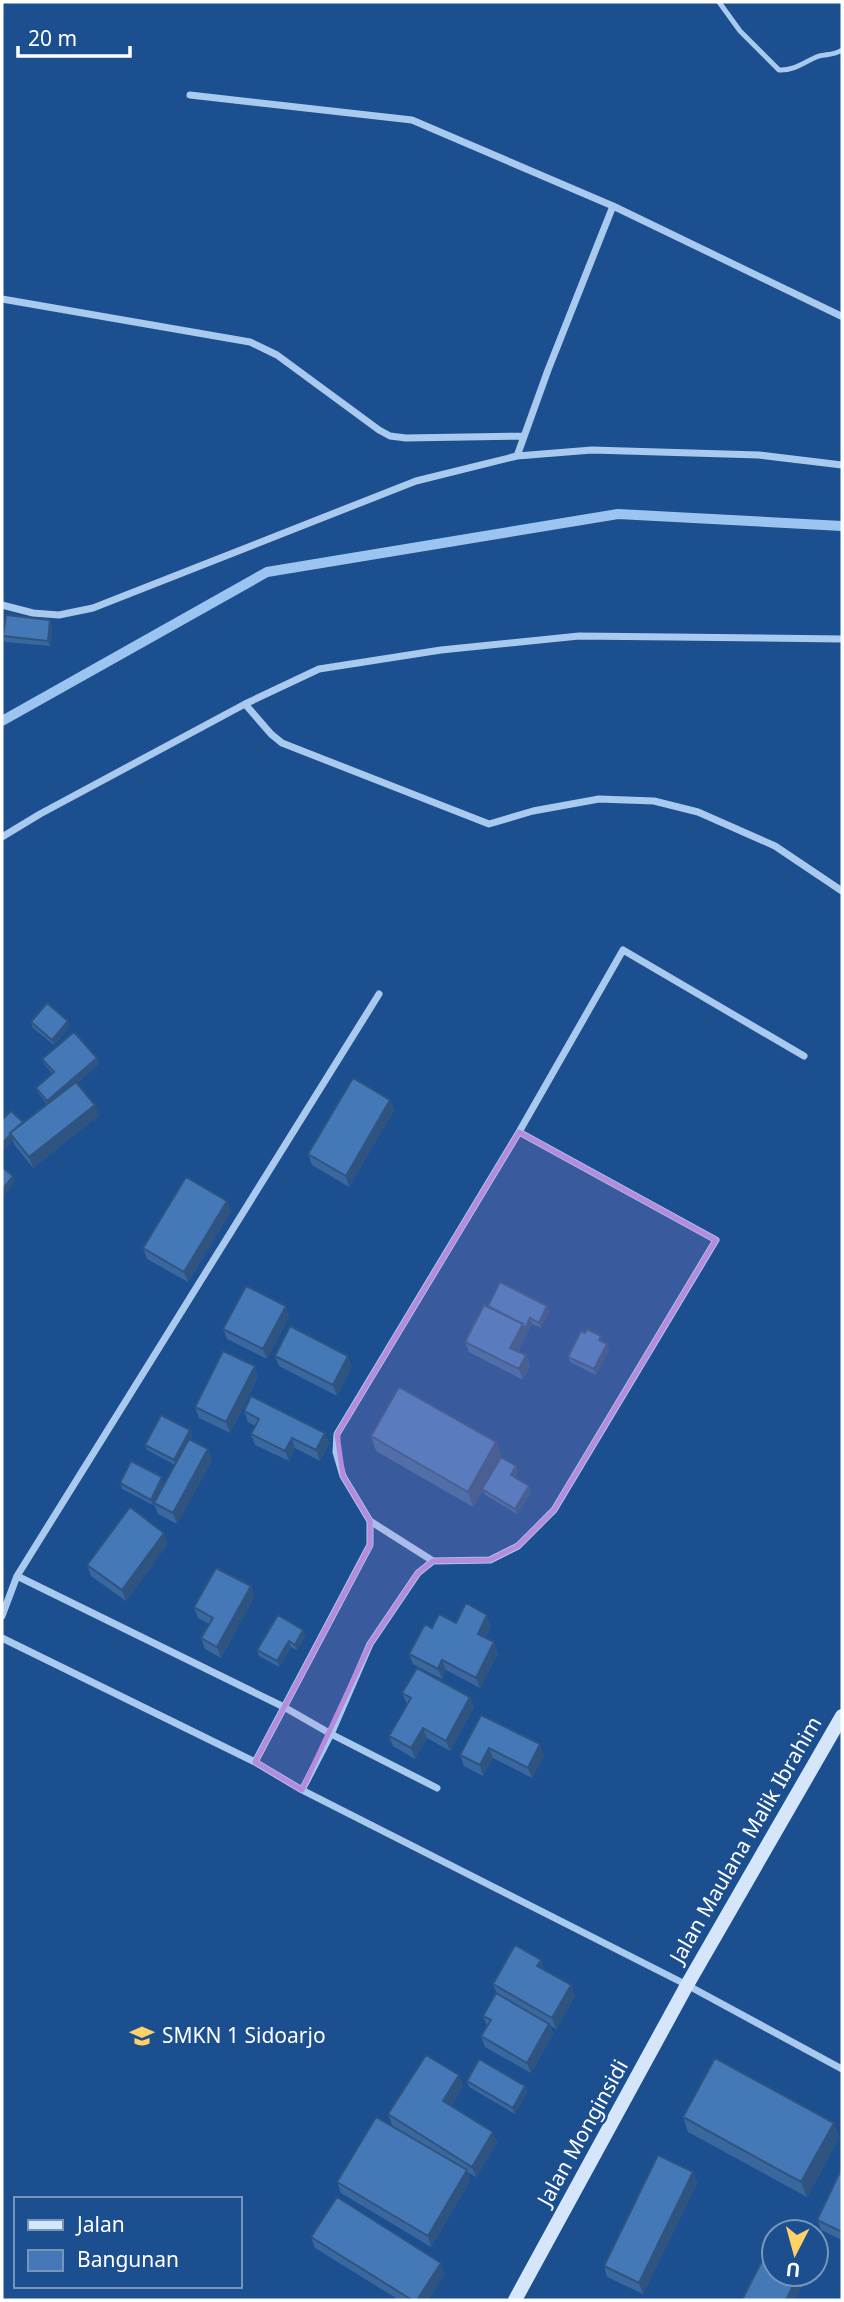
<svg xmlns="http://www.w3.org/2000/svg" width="844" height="2302" font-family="'Noto Sans',sans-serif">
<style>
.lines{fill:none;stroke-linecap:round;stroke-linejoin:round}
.stream{stroke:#9cc4f0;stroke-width:10}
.service{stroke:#a9c9ee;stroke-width:5}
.minor{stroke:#a9c9ee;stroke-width:7}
.secondary{stroke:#d6e6fa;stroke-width:14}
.wall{fill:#3a679d}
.shaded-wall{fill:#305480}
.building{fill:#4478b7;stroke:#305480;stroke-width:2}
.marked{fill:#b68bdc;fill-opacity:0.2;stroke:#b68bdc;stroke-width:5;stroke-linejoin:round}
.labels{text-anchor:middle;stroke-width:5;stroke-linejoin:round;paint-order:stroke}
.street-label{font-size:21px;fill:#fff;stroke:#1b4f8f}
.poi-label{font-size:21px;fill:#fff;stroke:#1b4f8f;text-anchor:start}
</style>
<rect width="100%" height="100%" fill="#1b4f8f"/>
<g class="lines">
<!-- stream -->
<path class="stream" d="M 2,721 L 267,572 L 618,514 L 842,526"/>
<!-- service -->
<path class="service" d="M 719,2 L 740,31 L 779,70 C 795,71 805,61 819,56 C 828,54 834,55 842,50"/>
<!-- minor -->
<path class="minor" d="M 190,95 L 412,120 L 613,206 L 841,316
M 2,299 L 250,342 L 277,355 L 379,430 L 390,436 L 406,438 L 524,436
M 517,456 L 548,370 L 613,206
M 2,605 L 33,613 L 59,615 L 93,608 L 416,481 L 517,456 L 592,450 L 759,455 L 842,465
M 245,704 L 271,734 L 282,743 L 489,824 L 533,811 L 599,799 L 654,801 L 698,812 L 775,846 L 842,891
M 2,837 L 40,814 L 245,704 L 319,669 L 441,650 L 579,636 L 842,639
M 519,1132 L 716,1240 L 554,1510 L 518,1546 L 490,1560 L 433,1561 L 370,1521 L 343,1476 L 336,1452 L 337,1434 L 519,1132 L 623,950 L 804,1056
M 17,1576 L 284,1707 L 331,1734 L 437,1788
M 2,1616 L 17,1576 L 379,994
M 2,1638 L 255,1762 L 302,1790 L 687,1985 L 842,2069
M 255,1762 L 370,1545 L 370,1521
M 302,1790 L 331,1734 L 370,1644 L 418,1573 L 433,1561"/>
<!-- secondary -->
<path class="secondary" d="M 515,2300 L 687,1985 L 842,1716"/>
</g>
<!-- wall -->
<path class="wall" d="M 52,626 L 50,646 L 5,642 L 3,636 Z
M 31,1022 L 70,1026 L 54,1045 L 33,1028 Z
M 97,1058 L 99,1064 L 77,1083 L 99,1115 L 33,1168 L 14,1144 L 13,1140 L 2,1151 L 2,1120 L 23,1123 L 47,1104 L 38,1093 L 36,1088 L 53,1074 L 44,1064 L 42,1059 Z
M 390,1100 L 394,1110 L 349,1187 L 312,1165 L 308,1154 Z
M 227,1201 L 231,1211 L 188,1282 L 147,1259 L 143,1248 Z
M 488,1306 L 547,1306 L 549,1312 L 541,1328 L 532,1324 L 518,1351 L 526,1355 L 530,1366 L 523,1380 L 469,1352 L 465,1342 Z
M 289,1317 L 267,1359 L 227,1339 L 223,1329 Z
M 585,1333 L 607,1344 L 609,1350 L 596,1375 L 570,1362 L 568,1357 Z
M 275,1356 L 352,1366 L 337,1396 L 279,1366 Z
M 255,1366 L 258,1377 L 230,1433 L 199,1418 L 195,1407 Z
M 244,1411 L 325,1433 L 329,1443 L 320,1461 L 295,1448 L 289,1461 L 255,1445 L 251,1434 L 255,1426 L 248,1422 Z
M 190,1430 L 192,1436 L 190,1440 L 208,1449 L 212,1460 L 177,1524 L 158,1514 L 154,1504 L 153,1505 L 122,1489 L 120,1483 L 164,1483 L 175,1465 L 147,1450 L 145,1445 Z
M 371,1436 L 496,1442 L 501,1457 L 516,1466 L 518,1472 L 514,1477 L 529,1486 L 531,1492 L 517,1514 L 484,1494 L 483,1490 L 473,1507 L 376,1451 Z
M 168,1543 L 126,1601 L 91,1576 L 87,1565 Z
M 251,1586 L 254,1597 L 221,1658 L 205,1649 L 201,1638 L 209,1624 L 198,1618 L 194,1607 Z
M 456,1623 L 491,1626 L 485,1638 L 498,1653 L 480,1688 L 446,1670 L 442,1679 L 413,1664 L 409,1654 L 432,1628 Z
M 303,1630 L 305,1636 L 297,1650 L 291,1647 L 279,1667 L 259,1656 L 257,1650 Z
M 402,1693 L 470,1697 L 474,1707 L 450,1751 L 427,1738 L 415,1759 L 393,1746 L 389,1736 L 407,1704 Z
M 481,1715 L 544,1755 L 532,1778 L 493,1758 L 483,1776 L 464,1766 L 460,1755 Z
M 544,1970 L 575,1996 L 556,2029 L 550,2025 L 553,2034 L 531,2073 L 485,2047 L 481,2036 L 487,2026 L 483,2016 L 497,1994 L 493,1984 Z
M 459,2075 L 463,2086 L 451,2106 L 493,2132 L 497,2143 L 476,2177 L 467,2172 L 470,2181 L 431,2247 L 341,2193 L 337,2182 L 430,2149 L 392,2125 L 388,2114 Z
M 467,2081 L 525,2086 L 527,2092 L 515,2114 L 469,2087 Z
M 683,2117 L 834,2123 L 839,2138 L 807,2197 L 688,2132 Z
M 842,2168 L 842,2240 L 821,2230 L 817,2220 Z
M 693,2172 L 697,2183 L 643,2294 L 607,2277 L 604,2266 Z
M 311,2237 L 445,2274 L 428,2300 L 399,2300 L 315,2248 Z"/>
<!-- shaded-wall -->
<path class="shaded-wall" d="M 50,620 L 52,626 L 50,646 L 48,641 Z
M 68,1021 L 70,1026 L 54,1045 L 52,1040 Z
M 97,1058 L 99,1064 L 49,1106 L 47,1101 Z
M 390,1100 L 394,1110 L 349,1187 L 346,1176 Z
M 95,1105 L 99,1115 L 33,1168 L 29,1157 Z
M 11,1135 L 13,1140 L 2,1151 L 2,1144 Z
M 13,1176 L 15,1181 L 2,1198 L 2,1190 Z
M 227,1201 L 231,1211 L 188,1282 L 184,1272 Z
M 286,1306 L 289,1317 L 267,1359 L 263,1349 Z
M 547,1306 L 549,1312 L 541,1328 L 539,1323 Z
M 530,1318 L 532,1324 L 514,1358 L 510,1348 L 523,1324 Z
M 607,1344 L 609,1350 L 596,1375 L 594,1369 Z
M 526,1355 L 530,1366 L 523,1380 L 519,1369 Z
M 348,1356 L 352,1366 L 337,1396 L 333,1385 Z
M 255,1366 L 258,1377 L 230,1433 L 226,1422 Z
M 190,1430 L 192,1436 L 176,1466 L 174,1460 Z
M 325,1433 L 329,1443 L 320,1461 L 316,1450 Z
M 292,1438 L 295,1448 L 289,1461 L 285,1451 Z
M 496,1442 L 501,1457 L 473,1507 L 468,1492 Z
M 208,1449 L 212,1460 L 177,1524 L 173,1513 Z
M 516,1466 L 518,1472 L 513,1481 L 511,1475 Z
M 162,1477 L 164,1483 L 153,1505 L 151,1500 Z
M 529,1486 L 531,1492 L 517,1514 L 515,1509 Z
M 164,1533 L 168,1543 L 126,1601 L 122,1590 Z
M 251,1586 L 254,1597 L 221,1658 L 217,1647 Z
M 487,1615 L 491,1626 L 482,1644 L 478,1634 Z
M 303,1630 L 305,1636 L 297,1650 L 295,1645 Z
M 289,1641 L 291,1647 L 279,1667 L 277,1661 Z
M 494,1642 L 498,1653 L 480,1688 L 476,1678 Z
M 442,1660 L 446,1670 L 442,1679 L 438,1669 Z
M 470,1697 L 474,1707 L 450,1751 L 446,1741 Z
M 423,1728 L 427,1738 L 415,1759 L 411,1748 Z
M 540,1744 L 544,1755 L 532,1778 L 528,1768 Z
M 489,1748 L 493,1758 L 483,1776 L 480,1765 Z
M 541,1960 L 544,1970 L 537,1966 Z
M 571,1985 L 575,1996 L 556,2029 L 552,2018 Z
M 549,2024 L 553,2034 L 531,2073 L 527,2063 Z
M 459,2075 L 463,2086 L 447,2112 L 443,2101 Z
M 525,2086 L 527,2092 L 515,2114 L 513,2108 Z
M 834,2123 L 839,2138 L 807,2197 L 801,2182 Z
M 493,2132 L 497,2143 L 476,2177 L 472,2167 Z
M 467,2170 L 470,2181 L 431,2247 L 428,2236 Z
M 693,2172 L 697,2183 L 643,2294 L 639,2283 Z
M 441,2263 L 445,2274 L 428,2300 L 417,2300 Z
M 799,2274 L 808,2275 L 795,2300 L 786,2300 Z"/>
<!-- building -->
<path class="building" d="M 6,615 L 50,620 L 48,641 L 3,636 Z
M 47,1003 L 68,1021 L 52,1040 L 31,1022 Z
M 74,1032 L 97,1058 L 47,1101 L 36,1088 L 54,1072 L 42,1059 Z
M 353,1078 L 390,1100 L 346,1176 L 308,1154 Z
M 76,1082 L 95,1105 L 29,1157 L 10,1133 Z
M 11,1111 L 23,1122 L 10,1133 L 11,1134 L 2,1144 L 2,1120 Z
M 2,1167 L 13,1176 L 2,1190 Z
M 186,1177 L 227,1201 L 184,1272 L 143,1248 Z
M 500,1282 L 547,1306 L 539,1323 L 530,1318 L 525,1329 L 523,1324 L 488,1306 Z
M 246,1286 L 286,1306 L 263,1349 L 223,1329 Z
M 484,1305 L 523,1324 L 510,1348 L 526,1355 L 519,1369 L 465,1342 Z
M 290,1326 L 348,1356 L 333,1385 L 275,1356 Z
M 587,1329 L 601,1336 L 599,1340 L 607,1344 L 594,1369 L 568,1357 L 581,1331 L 585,1333 Z
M 223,1351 L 255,1366 L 226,1422 L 195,1407 Z
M 399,1387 L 496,1442 L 468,1492 L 371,1436 Z
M 251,1396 L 325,1433 L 316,1450 L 292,1438 L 285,1451 L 251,1434 L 259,1419 L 244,1411 Z
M 161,1415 L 190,1430 L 174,1460 L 145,1445 Z
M 189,1439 L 208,1449 L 173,1513 L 154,1503 Z
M 501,1457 L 516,1466 L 511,1475 L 529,1486 L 515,1509 L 482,1489 Z
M 131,1461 L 162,1477 L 151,1500 L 120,1483 Z
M 130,1507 L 164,1533 L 122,1590 L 87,1565 Z
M 216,1568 L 251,1586 L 217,1647 L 201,1638 L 213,1618 L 194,1607 Z
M 466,1603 L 487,1615 L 478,1634 L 494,1642 L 476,1678 L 442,1660 L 438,1669 L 409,1654 L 425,1624 L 432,1628 L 439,1614 L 456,1623 Z
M 278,1615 L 303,1630 L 295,1645 L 289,1641 L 277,1661 L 257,1650 Z
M 417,1668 L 470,1697 L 446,1741 L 423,1728 L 411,1748 L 389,1736 L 411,1698 L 402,1693 Z
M 481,1715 L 540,1744 L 528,1768 L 489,1748 L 480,1765 L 460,1755 Z
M 515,1945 L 541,1960 L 537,1966 L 571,1985 L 552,2018 L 493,1984 Z
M 496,1993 L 549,2024 L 527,2063 L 481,2036 L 491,2020 L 483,2016 Z
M 426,2055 L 459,2075 L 443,2101 L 493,2132 L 472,2167 L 388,2114 Z
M 715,2058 L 834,2123 L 801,2182 L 683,2117 Z
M 479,2059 L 525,2086 L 513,2108 L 467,2081 Z
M 376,2117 L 467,2170 L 428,2236 L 337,2182 Z
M 658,2155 L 693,2172 L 639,2283 L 604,2266 Z
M 842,2168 L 842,2232 L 817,2220 Z
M 337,2197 L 441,2263 L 417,2300 L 412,2300 L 311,2237 Z
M 769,2247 L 774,2249 L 774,2274 L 799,2274 L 786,2300 L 742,2300 Z"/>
<!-- marked area -->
<path class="marked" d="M 519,1132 L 716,1240 L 554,1510 L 518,1546 L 490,1560 L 433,1561 L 418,1573 L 370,1644 L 302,1790 L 255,1762 L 370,1545 L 370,1521 L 343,1476 L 337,1434 Z"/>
<!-- icons -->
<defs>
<g id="school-bare" transform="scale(1.89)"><path d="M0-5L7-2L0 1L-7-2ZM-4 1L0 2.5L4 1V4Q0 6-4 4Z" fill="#ffd166" stroke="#1b4f8f" stroke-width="2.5" paint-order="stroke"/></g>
</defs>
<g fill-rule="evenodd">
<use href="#school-bare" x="142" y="2036"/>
</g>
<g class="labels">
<!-- street labels -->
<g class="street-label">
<text transform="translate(746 1840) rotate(-60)" y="7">Jalan Maulana Malik Ibrahim</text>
<text transform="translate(583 2133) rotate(-61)" y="7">Jalan Monginsidi</text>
</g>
<!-- poi labels -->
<g class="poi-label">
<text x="162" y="2043">SMKN 1 Sidoarjo</text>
</g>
</g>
<!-- border -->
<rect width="844" height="2302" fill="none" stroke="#ffffff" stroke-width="7"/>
<!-- legend -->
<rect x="14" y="2197" width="228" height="91" fill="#1b4f8f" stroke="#7695bc" stroke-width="2"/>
<rect x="28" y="2220" width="35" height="10" fill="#d6e6fa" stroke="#7695bc" stroke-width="2"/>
<text x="77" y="2232" font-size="21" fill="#ffffff">Jalan</text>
<rect x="28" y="2250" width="35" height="21" fill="#4478b7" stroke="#7695bc" stroke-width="2"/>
<text x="77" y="2267" font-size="21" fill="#ffffff">Bangunan</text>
<!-- north arrow -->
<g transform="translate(795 2253) rotate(186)"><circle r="33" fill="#1b4f8f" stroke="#7695bc" stroke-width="2"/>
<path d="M0-5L12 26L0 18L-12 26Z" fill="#ffd166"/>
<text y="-10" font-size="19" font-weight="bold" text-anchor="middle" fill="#ffffff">U</text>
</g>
<!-- scale -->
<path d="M18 46v10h112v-10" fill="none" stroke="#ffffff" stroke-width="3.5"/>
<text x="28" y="46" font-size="21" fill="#ffffff" stroke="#1b4f8f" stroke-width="5" paint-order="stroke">20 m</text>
</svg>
